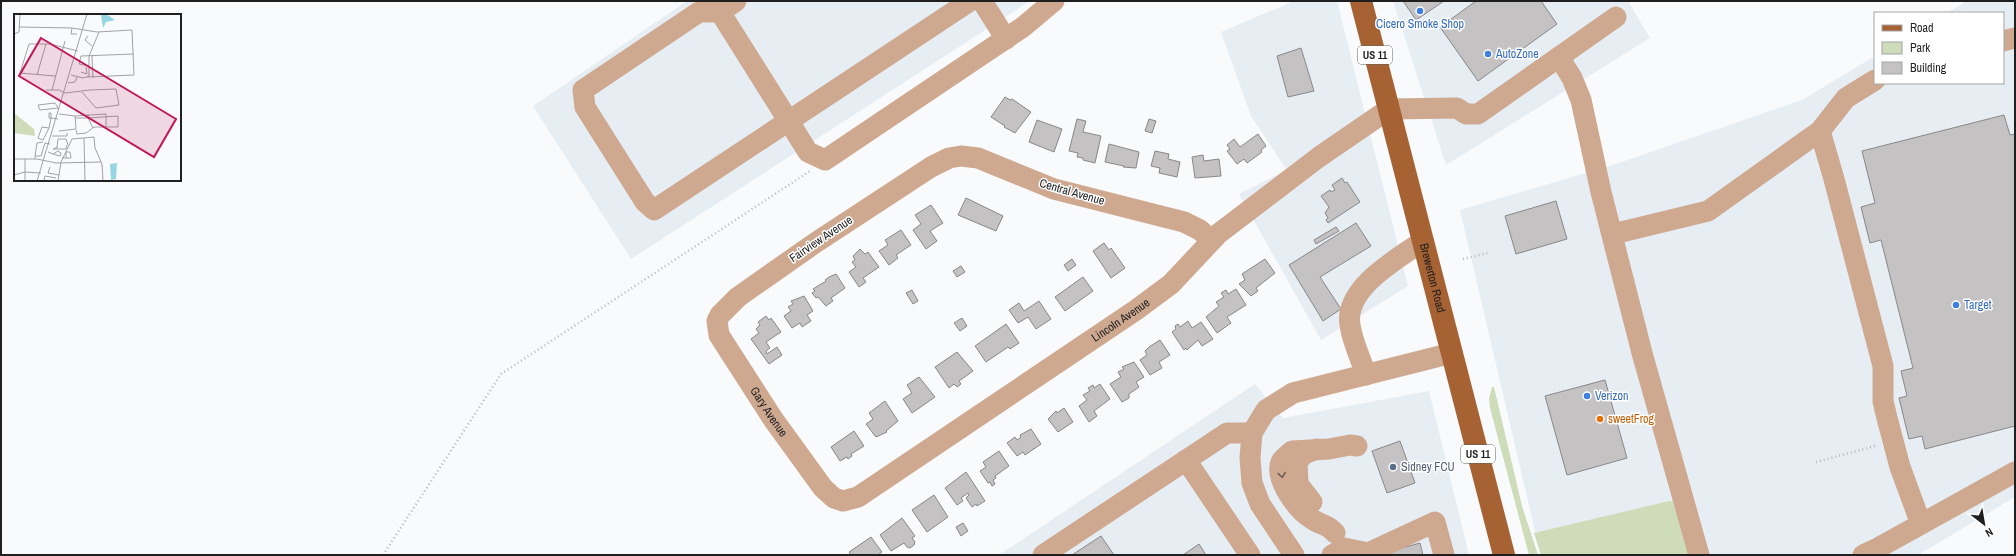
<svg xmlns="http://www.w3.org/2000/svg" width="2016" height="556" font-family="'Archivo Narrow',sans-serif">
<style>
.built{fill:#e6eef4}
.green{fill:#cedcba}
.building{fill:#c4c2c2;stroke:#898787}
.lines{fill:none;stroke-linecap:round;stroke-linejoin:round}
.path{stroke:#b6b8b9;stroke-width:2.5;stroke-dasharray:1 3;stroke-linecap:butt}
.minor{stroke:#cfa890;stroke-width:21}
.major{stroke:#a66232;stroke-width:22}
.oneway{stroke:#6e5d52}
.shop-dot{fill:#3f7fe0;stroke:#fff;stroke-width:1.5}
.food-dot{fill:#e8710a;stroke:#fff;stroke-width:1.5}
.service-dot{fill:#5c6f8a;stroke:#fff;stroke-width:1.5}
.labels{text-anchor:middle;stroke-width:3;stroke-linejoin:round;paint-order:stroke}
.shield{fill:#fff;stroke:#626263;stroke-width:1}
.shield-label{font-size:11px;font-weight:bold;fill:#1f1f20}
.shop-label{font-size:12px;fill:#366cbe;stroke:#fff;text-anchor:start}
.street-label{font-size:12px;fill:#1f1f20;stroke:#fff}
.food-label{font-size:12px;fill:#c56008;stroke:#fff;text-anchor:start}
.service-label{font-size:12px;fill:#4e5e75;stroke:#fff;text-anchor:start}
.inset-road{fill:none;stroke:#a1a2a3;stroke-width:1}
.view{fill:#c2185b;fill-opacity:0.15;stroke:#c2185b;stroke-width:2}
.inset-edge{fill:none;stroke:#1f1f20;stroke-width:2}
</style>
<rect width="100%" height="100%" fill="#f8fafb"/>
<!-- built -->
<path class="built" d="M 687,1 L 1030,1 L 631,259 L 533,106 Z
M 1294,1 L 1337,1 L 1408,286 L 1321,340 L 1239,194 L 1287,170 L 1251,116 L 1221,32 Z
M 1393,1 L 1628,1 L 1650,38 L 1446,165 Z
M 1967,1 L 2015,1 L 2015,497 L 1918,555 L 1683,555 L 1537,540 L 1460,210 L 1616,164 L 1802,100 L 1875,56 L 1875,83 L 2003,83 L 2003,13 L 1947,13 Z
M 1255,384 L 1283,418 L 1429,391 L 1469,555 L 999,555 Z"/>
<!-- green -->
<path class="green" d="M 1492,387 L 1494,387 L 1522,506 L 1538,555 L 1529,555 L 1490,408 L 1489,399 Z
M 1669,501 L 1673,502 L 1690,555 L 1541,555 L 1534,533 Z"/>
<!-- building -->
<path class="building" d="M 1403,1 L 1444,1 L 1416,20 Z
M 1476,1 L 1541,1 L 1557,24 L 1478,81 L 1440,27 Z
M 1301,48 L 1314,91 L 1288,97 L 1277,56 Z
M 1005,97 L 1010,100 L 1012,99 L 1031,112 L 1015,133 L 1004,127 L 1005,126 L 991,117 Z
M 2004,115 L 2010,135 L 2015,134 L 2015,426 L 1925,449 L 1922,436 L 1909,439 L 1899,398 L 1907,396 L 1901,371 L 1913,368 L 1881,240 L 1870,243 L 1861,207 L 1875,203 L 1862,151 Z
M 1077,119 L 1086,121 L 1083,132 L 1101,136 L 1095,163 L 1083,160 L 1083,158 L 1077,157 L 1078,153 L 1069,151 Z
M 1149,119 L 1156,121 L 1152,133 L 1145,131 Z
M 1037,120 L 1062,129 L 1054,152 L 1029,142 Z
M 1258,134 L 1266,146 L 1261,150 L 1262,152 L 1247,163 L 1244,159 L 1237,164 L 1227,151 L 1230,149 L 1227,145 L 1234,139 L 1240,147 Z
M 1109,144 L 1139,152 L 1136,168 L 1123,167 L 1124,166 L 1105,162 Z
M 1155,151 L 1169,154 L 1168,159 L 1180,162 L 1177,177 L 1159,173 L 1160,168 L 1151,166 Z
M 1203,155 L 1204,161 L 1219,159 L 1221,176 L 1195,178 L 1192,157 Z
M 1342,178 L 1345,183 L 1347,182 L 1360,202 L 1328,223 L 1326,220 L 1328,218 L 1325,213 L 1329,207 L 1321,196 L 1330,190 L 1331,192 L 1335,190 L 1332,185 Z
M 966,198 L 1003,216 L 996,231 L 958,215 Z
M 1556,201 L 1567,239 L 1516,254 L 1505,216 Z
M 931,205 L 943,223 L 930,231 L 937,241 L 926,249 L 913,230 L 921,224 L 915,215 Z
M 1356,223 L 1371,246 L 1320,277 L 1341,309 L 1323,321 L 1289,265 Z
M 1336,227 L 1339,231 L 1316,244 L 1314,240 Z
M 901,230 L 911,245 L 896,255 L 898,258 L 889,265 L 879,251 L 888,245 L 885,240 Z
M 1104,243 L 1109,250 L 1111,248 L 1125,268 L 1111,278 L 1093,251 Z
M 860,249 L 865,254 L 868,252 L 879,267 L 863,278 L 866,282 L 859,287 L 849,272 L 856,267 L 852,262 L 855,260 L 853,256 Z
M 1072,259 L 1076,265 L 1068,271 L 1064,265 Z
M 1265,259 L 1275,273 L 1256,288 L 1258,291 L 1251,296 L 1239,284 L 1245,280 L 1242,274 Z
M 961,266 L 965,272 L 957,277 L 953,271 Z
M 836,274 L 845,288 L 831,298 L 833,301 L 826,306 L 818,297 L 816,298 L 812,293 L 815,291 L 813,289 L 826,281 L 825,280 L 829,277 Z
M 1083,277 L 1093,291 L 1065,311 L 1055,297 Z
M 1236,289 L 1246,305 L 1227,317 L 1231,323 L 1217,333 L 1206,317 L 1219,306 L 1216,302 L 1224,297 L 1221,293 L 1226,290 L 1228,294 Z
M 912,290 L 918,301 L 913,304 L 906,293 Z
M 804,296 L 813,311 L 807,315 L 811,321 L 802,327 L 800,323 L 792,328 L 784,316 L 791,311 L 788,307 L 793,304 L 791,301 Z
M 1039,301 L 1051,319 L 1036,329 L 1028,317 L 1018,323 L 1009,310 L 1019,303 L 1024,311 Z
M 766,316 L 769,320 L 771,318 L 781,332 L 766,342 L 770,348 L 766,351 L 767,354 L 777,347 L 782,355 L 769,364 L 751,339 L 759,333 L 756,329 L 760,325 L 758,322 Z
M 962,318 L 967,326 L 960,331 L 954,323 Z
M 1188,321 L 1192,328 L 1201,322 L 1213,339 L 1202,346 L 1198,340 L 1187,350 L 1186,348 L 1184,350 L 1172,332 L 1176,329 L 1175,326 L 1178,324 L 1180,327 Z
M 1006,324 L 1019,343 L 1010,349 L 1008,347 L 986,362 L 975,346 Z
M 1160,340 L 1170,355 L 1159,362 L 1162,368 L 1150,375 L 1140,360 L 1147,355 L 1145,351 L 1149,347 Z
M 957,352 L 973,371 L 959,381 L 961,384 L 957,387 L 954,384 L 949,388 L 935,367 Z
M 1134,362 L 1144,377 L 1136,382 L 1139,387 L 1129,394 L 1129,398 L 1122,402 L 1110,384 L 1121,377 L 1118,372 L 1124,369 L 1122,367 Z
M 919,377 L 935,397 L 912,413 L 903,399 L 912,393 L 907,385 Z
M 1605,380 L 1627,458 L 1567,475 L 1545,396 Z
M 1100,384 L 1110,399 L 1094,411 L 1097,416 L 1089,422 L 1079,406 L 1087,400 L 1083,395 L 1090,391 L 1088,388 L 1093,385 L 1094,388 Z
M 885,401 L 898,421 L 886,431 L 887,432 L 876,437 L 866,424 L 873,419 L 869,413 Z
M 1064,408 L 1073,422 L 1058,432 L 1048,419 L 1056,411 L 1057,413 Z
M 1031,429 L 1041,444 L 1025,455 L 1023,452 L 1017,456 L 1007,443 L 1015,437 L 1017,440 L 1021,437 L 1020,435 Z
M 854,431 L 864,446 L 851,454 L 852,456 L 848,459 L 847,457 L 840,461 L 831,447 Z
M 1400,441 L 1415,483 L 1387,493 L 1372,451 Z
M 999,451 L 1009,466 L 995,476 L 996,478 L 993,480 L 995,484 L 992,486 L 990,482 L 988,483 L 980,471 L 986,467 L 983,462 Z
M 966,472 L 985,501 L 977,506 L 976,504 L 972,507 L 966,498 L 969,495 L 968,493 L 961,498 L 963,501 L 957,505 L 945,488 Z
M 934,495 L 948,517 L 927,532 L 912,510 Z
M 902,518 L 915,536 L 912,538 L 915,542 L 914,545 L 910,548 L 907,547 L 904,543 L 891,551 L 880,535 Z
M 963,523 L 968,531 L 961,536 L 956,527 Z
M 1101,536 L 1114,555 L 1072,555 Z
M 871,537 L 882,552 L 878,555 L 851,555 L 849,552 Z
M 1420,543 L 1423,555 L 1380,555 L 1380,554 Z
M 1199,544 L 1206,555 L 1183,555 Z"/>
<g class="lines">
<!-- path -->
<path class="path" d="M 1463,259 L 1488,253
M 1816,462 L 1875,446
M 383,555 L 501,374 L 810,171"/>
<!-- minor -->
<g class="minor">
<path d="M 736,1 L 720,12 L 808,152 L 825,160 L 1023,27 L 1054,1"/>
<path d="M 982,1 L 1006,39"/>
<path d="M 720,12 L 699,12 L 583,90 L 585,107 L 645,202 L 654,210 L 970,1"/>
<path d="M 2003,41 L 2015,38"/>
<path d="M 1559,57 L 1572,78 L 1581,100 L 1601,192 L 1642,353 L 1699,555"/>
<path d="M 1820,131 L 1834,179 L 1883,366 L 1883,401 L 1887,418 L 1900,467 L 1921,524"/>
<path d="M 1613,234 L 1708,211 L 1820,131 L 1846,98 L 1875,80"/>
<path id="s1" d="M 1211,240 L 1200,230 L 1184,222 L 1054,189 L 978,158 L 961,156 L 949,158 L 931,167 L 815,243 L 738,297 L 720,315 L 717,321 L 719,335 L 773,419 L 823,488 L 834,498 L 843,501 L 858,497 L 1136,310 L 1171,284 L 1218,234 L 1319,157 L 1389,109 L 1457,108 L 1466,114 L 1478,114 L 1616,17"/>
<path d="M 1366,375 C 1361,359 1352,341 1350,325 C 1344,288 1397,259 1423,241"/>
<path d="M 1186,460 L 1250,555"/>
<path d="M 1312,502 L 1298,484 L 1297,462 L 1304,454 L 1317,449"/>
<path d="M 1335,533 C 1328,524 1320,525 1312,519 C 1298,511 1274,479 1281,462 C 1283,458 1289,454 1292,451 L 1329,449 L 1350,445 L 1357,446"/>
<path d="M 1043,555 L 1227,433 L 1252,433"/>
<path d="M 1294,555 L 1260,504 L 1252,483 L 1250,458 L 1252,433 L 1266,410 L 1293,393 L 1452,353"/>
<path d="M 1332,555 L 1344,548 L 1368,553 L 1435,522 L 1444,555"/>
<path d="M 1863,555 L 1878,548 L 2015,472"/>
</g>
<!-- major -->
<path class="major" id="s2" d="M 1361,1 L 1504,555"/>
</g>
<!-- one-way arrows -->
<defs><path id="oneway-chevron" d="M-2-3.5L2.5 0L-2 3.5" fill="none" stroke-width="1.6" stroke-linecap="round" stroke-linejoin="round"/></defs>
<use class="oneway" href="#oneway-chevron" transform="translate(1282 475) rotate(81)"/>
<!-- markers -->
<g class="shop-dot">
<circle cx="1420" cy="11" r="4"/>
<circle cx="1488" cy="54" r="4"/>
<circle cx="1956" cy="305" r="4"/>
<circle cx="1587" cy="396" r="4"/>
</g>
<circle class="food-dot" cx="1600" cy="419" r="4"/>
<circle class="service-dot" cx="1393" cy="467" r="4"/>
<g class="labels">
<!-- shield labels -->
<g class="shield">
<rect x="1358" y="46" width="34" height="18" rx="3"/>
<rect x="1461" y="445" width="34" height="18" rx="3"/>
</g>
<g class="shield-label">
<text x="1375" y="59">US 11</text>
<text x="1478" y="458">US 11</text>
</g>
<!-- shop labels -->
<g class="shop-label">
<text x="1420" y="28" text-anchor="middle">Cicero Smoke Shop</text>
<text x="1496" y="58">AutoZone</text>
<text x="1964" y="309">Target</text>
<text x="1595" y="400">Verizon</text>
</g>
<!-- street labels -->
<g class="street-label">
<text transform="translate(1072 192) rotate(16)" y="4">Central Avenue</text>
<text transform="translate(821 239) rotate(-34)" y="4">Fairview Avenue</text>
<text dy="4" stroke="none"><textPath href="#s2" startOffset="286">Brewerton Road</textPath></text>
<text dy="4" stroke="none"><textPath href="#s1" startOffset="1119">Lincoln Avenue</textPath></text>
<text dy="4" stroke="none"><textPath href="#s1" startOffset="669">Gary Avenue</textPath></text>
</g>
<!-- food labels -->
<g class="food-label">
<text x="1608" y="423">sweetFrog</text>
</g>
<!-- service labels -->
<g class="service-label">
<text x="1401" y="471">Sidney FCU</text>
</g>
</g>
<!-- overview -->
<g transform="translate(14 14)">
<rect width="167" height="167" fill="#f8fafb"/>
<path d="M 0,99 L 20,115 L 21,122 L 0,119 Z" fill="#cedcba"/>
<path d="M 92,0 L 101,6 L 92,8 L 89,14 L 87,1 ZM 103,149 L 102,165 L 97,166 L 96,150 Z" fill="#96d6e2"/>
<path class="inset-road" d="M 117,0 L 136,0M 5,13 L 58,14 L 83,18 L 118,16 L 120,61 L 73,63M 58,14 L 57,20 L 63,20M 0,20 L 5,18 L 6,0M 74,22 L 71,26 L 78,32M 78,42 L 79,64M 75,52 L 65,50 L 67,42 L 120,40M 67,58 L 73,60 L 72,53M 23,61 L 32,30M 57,61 L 69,64 L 75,62 L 75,42 L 85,18M 41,62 L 6,59 L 15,30 L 36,30 L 64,37M 54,69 L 61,68 L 63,63M 32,76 L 45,76 L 51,79 L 76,76 L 102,75 L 105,91 L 82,94 L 68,78M 38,76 L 51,27M 44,94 L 26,96 L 24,91 L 41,89 L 45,95M 74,100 L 74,104 L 104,102 L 104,113 L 92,113M 61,102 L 92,100 L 92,113 L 80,113 L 72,119 L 63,120 L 62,116M 61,104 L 74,104 L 79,114M 28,113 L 35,114 L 29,126 L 24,124 ZM 35,114 L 37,104 L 35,104 L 35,99 L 37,99 L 37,104 L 44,105M 45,117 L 62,115 L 61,102 L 45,100M 38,122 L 53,122 L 53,119M 70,124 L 80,123 L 81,134 L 88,150 L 89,167M 43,133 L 44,125 L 52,125 L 54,131M 44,133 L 39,135 L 52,135 L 53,131M 34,138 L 39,140 L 46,142 L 47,139 L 44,137 L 39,140M 21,142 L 23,129 L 29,128M 48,144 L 57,144 L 56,138 L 52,138 L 52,144M 0,145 L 23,145 L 42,149 L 87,148M 11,145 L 11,158 L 27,159M 21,145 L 21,142 L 27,142 L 31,129 L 36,130M 36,153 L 34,159 L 45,161M 0,161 L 11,158 L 11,167M 23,167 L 73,0M 35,167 L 30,166 L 31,162 L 42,164M 44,167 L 47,148 L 58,125 L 70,124 L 71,167"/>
<path class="view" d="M 27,24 L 162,105 L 140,143 L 5,62 Z"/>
<rect width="167" height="167" class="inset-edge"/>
</g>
<!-- border -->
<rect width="2016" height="556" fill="none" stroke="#1f1f20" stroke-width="4"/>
<!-- legend -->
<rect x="1874" y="12" width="130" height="72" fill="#ffffff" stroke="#a5a5a6"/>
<rect x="1882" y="25" width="20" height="6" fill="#a66232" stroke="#a5a5a6"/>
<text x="1910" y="32" font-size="12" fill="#1f1f20">Road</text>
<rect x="1882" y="42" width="20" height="12" fill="#cedcba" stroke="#a5a5a6"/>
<text x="1910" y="52" font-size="12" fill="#1f1f20">Park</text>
<rect x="1882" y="62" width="20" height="12" fill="#c4c2c2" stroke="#a5a5a6"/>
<text x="1910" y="72" font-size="12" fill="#1f1f20">Building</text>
<!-- north arrow -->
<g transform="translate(1984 524) rotate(149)" stroke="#ffffff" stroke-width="3" paint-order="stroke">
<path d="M0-3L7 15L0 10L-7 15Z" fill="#1f1f20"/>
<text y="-6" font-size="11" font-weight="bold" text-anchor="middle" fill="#1f1f20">N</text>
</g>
</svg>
